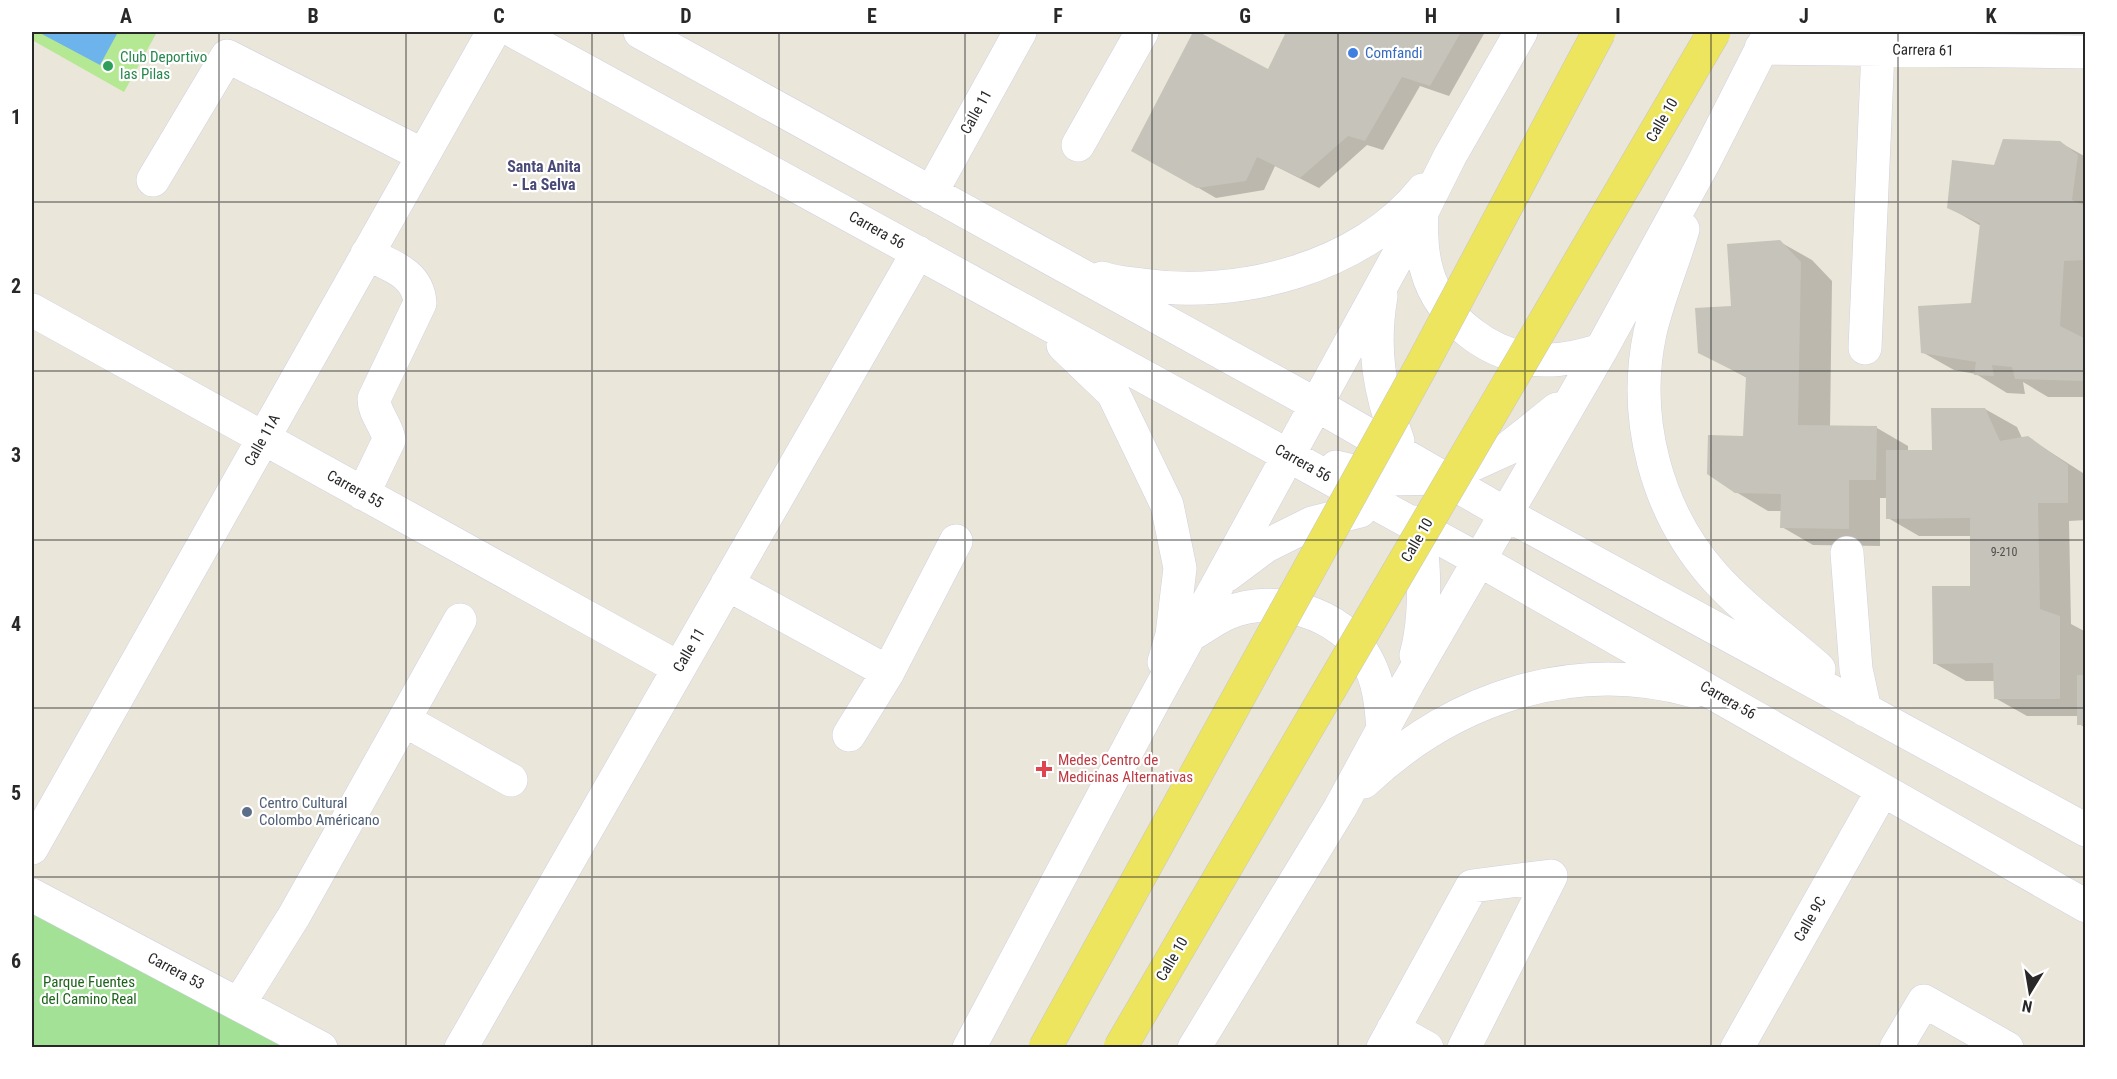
<svg xmlns="http://www.w3.org/2000/svg" width="2117" height="1079" font-family="'Roboto Condensed',sans-serif">
<style>
.green{fill:#a3e197}
.pitch{fill:#b5e893}
.water{fill:#6eb4ec}
.shadow{fill:#0003}
.building{fill:#c6c3ba}
.lines{fill:none;stroke-linecap:round;stroke-linejoin:round}
.minor-casing{stroke:#d0d0e1;stroke-width:34}
.minor{stroke:#fff;stroke-width:33}
.major-bridge-casing{stroke:#c7c7c7;stroke-width:34;stroke-linecap:butt}
.major-bridge{stroke:#ede55d;stroke-width:33}
.grid{fill:none;stroke:#282828;stroke-width:1.5;stroke-opacity:0.55}
.shop-dot{fill:#3f7fe0;stroke:#fff;stroke-width:2}
.leisure-dot{fill:#2e9e5b;stroke:#fff;stroke-width:2}
.health-dot{fill:#e0444e;stroke:#fff;stroke-width:2}
.service-dot{fill:#5c6f8a;stroke:#fff;stroke-width:2}
.labels{text-anchor:middle;stroke-width:4.5;stroke-linejoin:round;paint-order:stroke}
.number-label{font-size:12px;fill:#504f4c}
.street-label{font-size:15px;fill:#282828;stroke:#fff}
.shop-label{font-size:15px;fill:#366cbe;stroke:#fff;text-anchor:start}
.leisure-label{font-size:15px;fill:#27864d;stroke:#fff;text-anchor:start}
.health-label{font-size:15px;fill:#be3a42;stroke:#fff;text-anchor:start}
.service-label{font-size:15px;fill:#4e5e75;stroke:#fff;text-anchor:start}
.park-label{font-size:15px;fill:#1d631b;stroke:#fff}
.neighbourhood-label{font-size:16px;font-weight:bold;fill:#4a4a78;stroke:#fff}
.neatline{fill:none;stroke:#282828;stroke-width:2}
.grid-label{font-size:20px;text-anchor:middle;font-weight:bold;fill:#282828}
</style>
<rect width="100%" height="100%" fill="#ebe6da"/>
<!-- green -->
<path class="green" d="M 32,895 L 321,1047 L 32,1047 Z"/>
<!-- pitch -->
<path class="pitch" d="M 32,32 L 157,32 L 124,92 L 32,40 Z"/>
<!-- water -->
<path class="water" d="M 38,32 L 118,32 L 100,65 Z"/>
<!-- shadow -->
<path class="shadow" d="M 1195,32 L 1268,71 L 1287,32 L 1485,32 L 1449,96 L 1420,86 L 1383,150 L 1367,145 L 1319,188 L 1275,166 L 1264,190 L 1216,198 L 1133,150 Z
M 2059,142 L 2086,157 L 2086,397 L 2048,397 L 2023,382 L 2025,394 L 2007,393 L 1976,374 L 1954,370 L 1922,352 L 1972,304 L 1981,226 L 1948,207 L 1995,167 Z
M 1780,242 L 1812,260 L 1832,281 L 1830,427 L 1877,428 L 1908,446 L 1908,452 L 1933,452 L 1985,409 L 2017,427 L 2022,438 L 2027,437 L 2086,475 L 2086,520 L 2069,521 L 2071,624 L 2086,632 L 2086,728 L 2079,724 L 2079,716 L 2027,716 L 1995,698 L 1995,681 L 1966,681 L 1934,663 L 1972,588 L 1971,536 L 1919,536 L 1888,518 L 1888,498 L 1880,498 L 1880,546 L 1813,545 L 1782,527 L 1782,511 L 1768,511 L 1736,492 L 1745,437 L 1747,378 L 1700,352 Z"/>
<!-- building -->
<path class="building" d="M 1193,32 L 1199,32 L 1268,69 L 1286,32 L 1461,32 L 1430,86 L 1402,77 L 1365,141 L 1348,136 L 1300,178 L 1257,157 L 1246,181 L 1197,188 L 1131,151 Z
M 2003,139 L 2060,141 L 2078,155 L 2072,200 L 2086,206 L 2086,260 L 2064,261 L 2060,326 L 2086,339 L 2084,381 L 2015,379 L 2012,367 L 1992,365 L 1994,376 L 1974,375 L 1976,362 L 1921,353 L 1918,306 L 1971,303 L 1980,223 L 1947,208 L 1952,160 L 1994,165 Z
M 1780,240 L 1801,262 L 1798,425 L 1877,426 L 1876,480 L 1849,480 L 1849,529 L 1780,528 L 1781,494 L 1735,493 L 1707,474 L 1708,435 L 1743,436 L 1746,377 L 1698,353 L 1695,308 L 1731,306 L 1727,244 Z
M 1931,408 L 1985,408 L 2000,441 L 2028,436 L 2068,465 L 2068,503 L 2038,503 L 2040,609 L 2060,616 L 2060,699 L 1994,699 L 1993,663 L 1933,664 L 1932,586 L 1970,586 L 1970,518 L 1886,519 L 1886,450 L 1932,450 Z
M 2077,675 L 2086,675 L 2086,725 L 2077,725 Z"/>
<g class="lines">
<!-- minor casing -->
<g class="minor-casing">
<path id="minor" d="M 515,32 L 1479,560 L 2086,906
M 640,32 L 1315,404 L 1506,514 L 2086,830
M 1761,48 L 2086,52
M 1078,145 L 1142,32
M 153,180 L 227,56 L 423,155
M 931,193 L 1020,32
M 1422,212 C 1421,232 1421,251 1427,271 C 1440,319 1492,359 1543,360 C 1563,361 1582,356 1601,350
M 1683,229 C 1673,264 1658,298 1650,333 C 1632,418 1656,510 1713,575 C 1744,610 1784,638 1819,669
M 1102,278 C 1115,283 1129,283 1143,285 C 1238,299 1361,268 1423,190
M 1381,296 C 1372,349 1379,391 1398,441
M 32,310 L 679,668
M 1063,345 L 1113,393 L 1167,505 L 1180,568 L 1172,635 L 1164,662
M 1865,348 L 1878,50
M 1336,467 L 1388,479 L 1443,478 L 1507,449 L 1557,409
M 363,494 L 389,440 C 387,425 374,414 374,399 L 420,303 C 418,273 391,266 367,254
M 1414,522 C 1428,551 1425,624 1416,655
M 1847,553 L 1856,669 L 1865,710
M 1227,575 L 1266,546 L 1312,523 L 1360,511
M 727,584 L 888,672
M 1192,634 C 1204,627 1216,618 1228,613 C 1274,593 1342,613 1366,658 C 1379,681 1381,703 1383,729
M 404,720 L 511,780
M 849,735 L 888,672 L 956,541
M 1364,782 C 1453,698 1573,657 1694,691
M 32,848 L 493,32
M 32,895 L 321,1048
M 239,1004 L 294,916 L 460,620
M 1393,1029 L 1427,1048
M 461,1048 L 918,252
M 969,1048 L 1152,704 L 1422,212 L 1450,156 L 1521,32
M 1194,1048 L 1340,808 L 1408,683 L 1601,350 L 1704,162 L 1770,32
M 1383,1048 L 1472,886 L 1551,876 L 1464,1048
M 1737,1048 L 1882,791
M 1896,1048 L 1924,1001 L 2007,1048"/>
</g>
<!-- minor -->
<use href="#minor" class="minor"/>
<!-- major-bridge casing -->
<g class="major-bridge-casing">
<path id="major-bridge" d="M 1045,1048 L 1424,361 L 1599,32
M 1120,1048 L 1714,32"/>
</g>
<!-- major-bridge -->
<use href="#major-bridge" class="major-bridge"/>
</g>
<!-- grid -->
<path class="grid" d="M 219,32 L 219,1048M 406,32 L 406,1048M 592,32 L 592,1048M 779,32 L 779,1048M 965,32 L 965,1048M 1152,32 L 1152,1048M 1338,32 L 1338,1048M 1525,32 L 1525,1048M 1711,32 L 1711,1048M 1898,32 L 1898,1048M 32,202 L 2086,202M 32,371 L 2086,371M 32,540 L 2086,540M 32,708 L 2086,708M 32,877 L 2086,877"/>
<!-- markers -->
<circle class="shop-dot" cx="1353" cy="53" r="6"/>
<circle class="leisure-dot" cx="108" cy="66" r="6"/>
<path class="health-dot" d="M1041 760h6v6h6v6h-6v6h-6v-6h-6v-6h6z"/>
<circle class="service-dot" cx="247" cy="812" r="6"/>
<g class="labels">
<!-- number labels -->
<g class="number-label">
<text x="2004" y="556">9-210</text>
</g>
<!-- street labels -->
<g class="street-label">
<text transform="translate(1923 50) rotate(1)" y="5">Carrera 61</text>
<text transform="translate(976 112) rotate(-61)" y="5">Calle 11</text>
<text transform="translate(1662 120) rotate(-60)" y="5">Calle 10</text>
<text transform="translate(877 230) rotate(29)" y="5">Carrera 56</text>
<text transform="translate(262 440) rotate(-61)" y="5">Calle 11A</text>
<text transform="translate(1303 463) rotate(29)" y="5">Carrera 56</text>
<text transform="translate(355 489) rotate(29)" y="5">Carrera 55</text>
<text transform="translate(1417 540) rotate(-60)" y="5">Calle 10</text>
<text transform="translate(689 650) rotate(-60)" y="5">Calle 11</text>
<text transform="translate(1728 700) rotate(30)" y="5">Carrera 56</text>
<text transform="translate(1810 919) rotate(-60)" y="5">Calle 9C</text>
<text transform="translate(1172 959) rotate(-60)" y="5">Calle 10</text>
<text transform="translate(176 971) rotate(28)" y="5">Carrera 53</text>
</g>
<!-- shop labels -->
<g class="shop-label">
<text x="1365" y="58">Comfandi</text>
</g>
<!-- leisure labels -->
<g class="leisure-label">
<text x="120" y="62">Club Deportivo<tspan x="120" dy="17">las Pilas</tspan></text>
</g>
<!-- health labels -->
<g class="health-label">
<text x="1058" y="765">Medes Centro de<tspan x="1058" dy="17">Medicinas Alternativas</tspan></text>
</g>
<!-- service labels -->
<g class="service-label">
<text x="259" y="808">Centro Cultural<tspan x="259" dy="17">Colombo Américano</tspan></text>
</g>
<!-- park labels -->
<g class="park-label">
<text x="89" y="987">Parque Fuentes<tspan x="89" dy="17">del Camino Real</tspan></text>
</g>
<!-- neighbourhood labels -->
<g class="neighbourhood-label">
<text x="544" y="172">Santa Anita<tspan x="544" dy="18">- La Selva</tspan></text>
</g>
</g>
<!-- border -->
<rect width="2117" height="1079" fill="none" stroke="#ffffff" stroke-width="66"/>
<!-- north arrow -->
<g transform="translate(2030 992) rotate(191)" stroke="#ffffff" stroke-width="4.5" paint-order="stroke">
<path d="M0-4.5L10 22L0 15L-10 22Z" fill="#282828"/>
<text y="-9" font-size="16" font-weight="bold" text-anchor="middle" fill="#282828">N</text>
</g>
<rect x="33" y="33" width="2051" height="1013" class="neatline"/>
<g class="grid-label">
<text x="126" y="23">A</text>
<text x="313" y="23">B</text>
<text x="499" y="23">C</text>
<text x="686" y="23">D</text>
<text x="872" y="23">E</text>
<text x="1058" y="23">F</text>
<text x="1245" y="23">G</text>
<text x="1431" y="23">H</text>
<text x="1618" y="23">I</text>
<text x="1804" y="23">J</text>
<text x="1991" y="23">K</text>
<text x="16" y="124">1</text>
<text x="16" y="293">2</text>
<text x="16" y="462">3</text>
<text x="16" y="631">4</text>
<text x="16" y="800">5</text>
<text x="16" y="968">6</text>
</g>
</svg>
